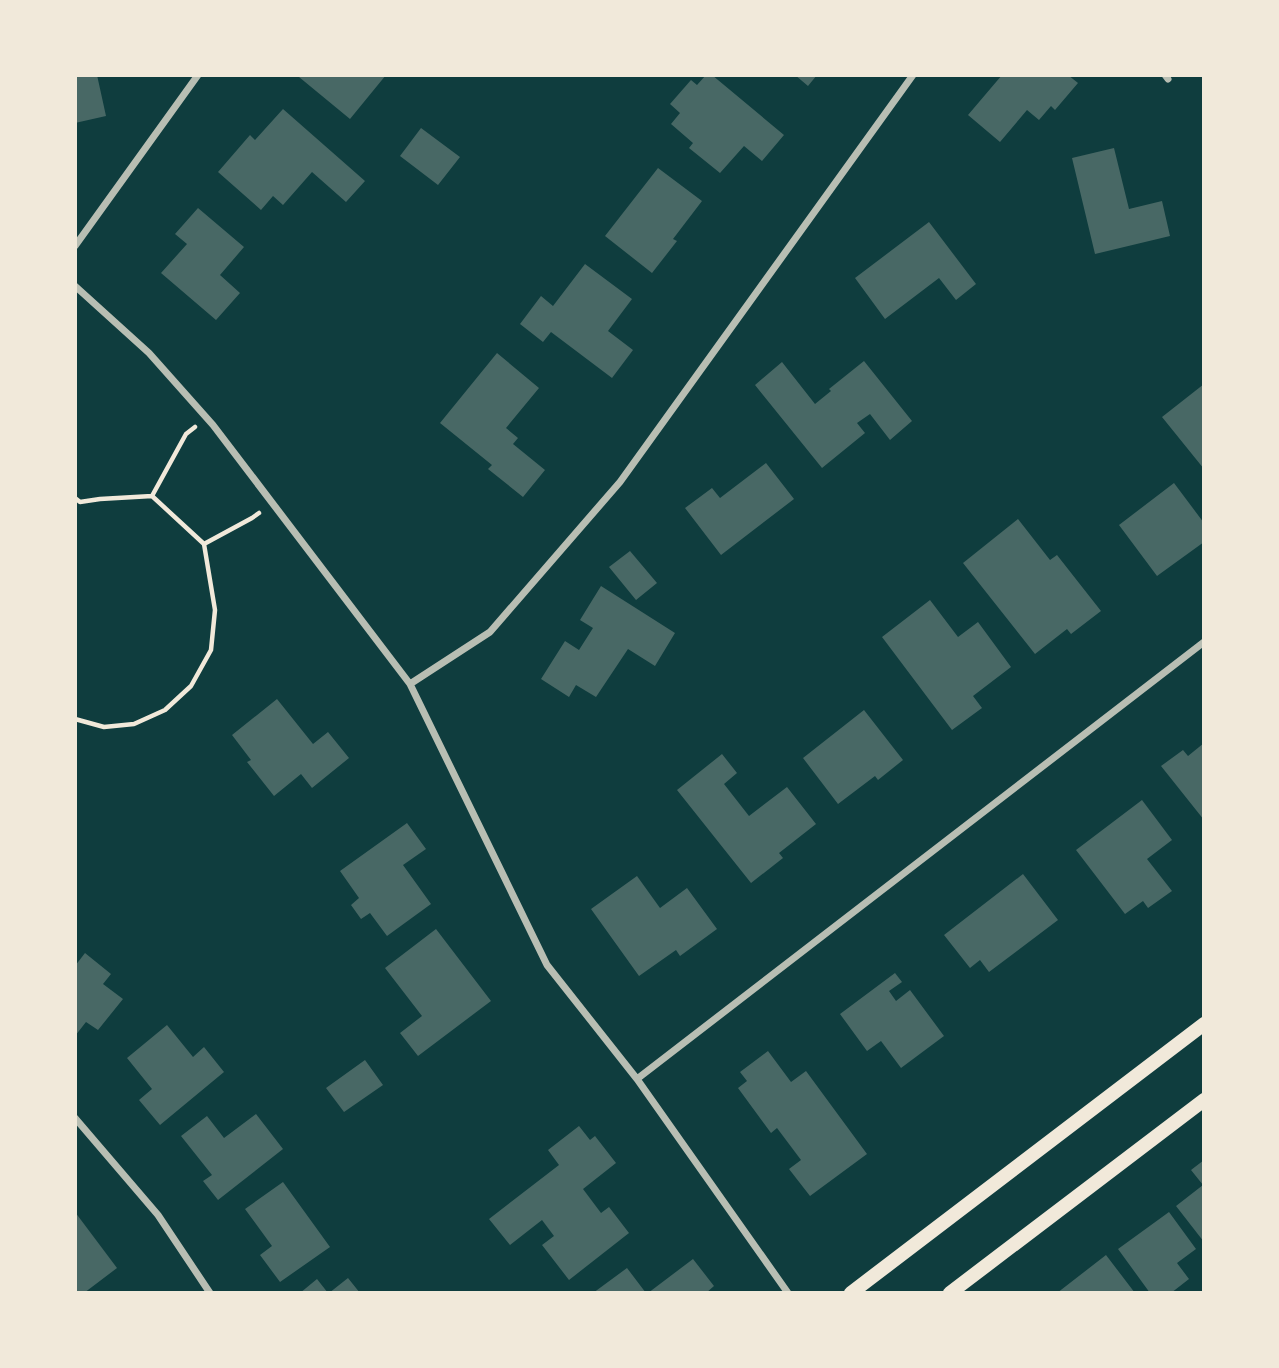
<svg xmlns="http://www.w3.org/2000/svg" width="1279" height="1368" font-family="'Golos Text',sans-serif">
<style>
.building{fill:#486865}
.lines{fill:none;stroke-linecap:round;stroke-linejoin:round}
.path{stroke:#f1e9da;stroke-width:4.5}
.minor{stroke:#b8beb3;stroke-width:7}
.secondary{stroke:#f1e9da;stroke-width:14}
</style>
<rect width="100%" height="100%" fill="#0f3d3e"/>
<!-- building -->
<path class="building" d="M 75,75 L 83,75 L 83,77 L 97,75 L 106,116 L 75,123 Z
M 300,75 L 386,75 L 350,119 L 299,77 Z
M 706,75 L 712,75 L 784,135 L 762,161 L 744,146 L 720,173 L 689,148 L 693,143 L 671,124 L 680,113 L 670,104 L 691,80 L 697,85 Z
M 795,75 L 817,75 L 808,86 Z
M 1002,75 L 1068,75 L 1078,83 L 1055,110 L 1051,106 L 1039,120 L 1027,110 L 1000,142 L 968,115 Z
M 283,109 L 365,181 L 346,202 L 312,172 L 283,205 L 273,196 L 261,210 L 218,172 L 250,135 L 255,140 Z
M 421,128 L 460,157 L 438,185 L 400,156 Z
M 1114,148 L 1129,209 L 1162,201 L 1170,236 L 1095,254 L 1072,158 Z
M 658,168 L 702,201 L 673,239 L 677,241 L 652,273 L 605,236 Z
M 198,208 L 244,247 L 220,275 L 240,293 L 216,320 L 161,273 L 187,244 L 175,234 Z
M 929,222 L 976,284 L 956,300 L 939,278 L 885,319 L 855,278 Z
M 585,264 L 632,299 L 608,331 L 633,350 L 612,378 L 551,332 L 543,342 L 520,324 L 541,296 L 553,306 Z
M 497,353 L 539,388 L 506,428 L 518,438 L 513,444 L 545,470 L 523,497 L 488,469 L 492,465 L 440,423 Z
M 864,361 L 912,421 L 890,440 L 870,414 L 857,423 L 865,433 L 822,468 L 755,385 L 782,362 L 815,404 L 831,391 L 829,389 Z
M 1204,384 L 1204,469 L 1162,417 Z
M 766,463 L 794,499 L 721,555 L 685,508 L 712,488 L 720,498 Z
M 1174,483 L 1204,523 L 1204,542 L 1157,576 L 1119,525 Z
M 1018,519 L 1050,560 L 1057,555 L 1101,611 L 1071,634 L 1067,629 L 1035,654 L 963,563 Z
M 630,551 L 657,583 L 636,600 L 609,567 Z
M 601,586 L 675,633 L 655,666 L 628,649 L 596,697 L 576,685 L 569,697 L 541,679 L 565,641 L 579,650 L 593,628 L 580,620 Z
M 930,600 L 958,637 L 978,622 L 1011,667 L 973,696 L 982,708 L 952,730 L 882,637 Z
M 277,699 L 313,744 L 328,732 L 349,758 L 312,788 L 301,774 L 274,796 L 247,762 L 251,760 L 232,735 Z
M 864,710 L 903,760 L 878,780 L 875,776 L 838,804 L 803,758 Z
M 1204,743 L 1204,820 L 1161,766 L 1183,750 L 1188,756 Z
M 722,754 L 737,773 L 724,784 L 749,816 L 787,787 L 816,824 L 779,853 L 783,858 L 751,883 L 677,790 Z
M 1142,800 L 1172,840 L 1147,859 L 1172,891 L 1148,908 L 1143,901 L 1125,914 L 1076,850 Z
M 407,823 L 426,849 L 403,865 L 431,904 L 387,936 L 370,913 L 361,919 L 351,905 L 359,898 L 340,871 Z
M 1023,874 L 1058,920 L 989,972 L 980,960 L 970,968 L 944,935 Z
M 637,876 L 660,908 L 687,888 L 717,929 L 680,956 L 676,950 L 639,976 L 591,909 Z
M 436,929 L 491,1001 L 418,1056 L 400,1033 L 422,1016 L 385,968 Z
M 85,953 L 111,974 L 103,984 L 123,999 L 98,1030 L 86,1022 L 75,1036 L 75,966 Z
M 895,973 L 902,982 L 889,991 L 896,1001 L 910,990 L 944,1036 L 901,1068 L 881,1041 L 867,1051 L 840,1014 Z
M 167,1025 L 193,1057 L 204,1047 L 224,1072 L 160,1125 L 139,1100 L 152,1089 L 127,1058 Z
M 768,1051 L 791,1082 L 806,1071 L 867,1154 L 810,1196 L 789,1169 L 801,1160 L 777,1128 L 771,1133 L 738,1088 L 747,1081 L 740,1072 Z
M 365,1060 L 383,1085 L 344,1112 L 326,1088 Z
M 256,1114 L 283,1149 L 218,1200 L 203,1181 L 212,1175 L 181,1136 L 207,1116 L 224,1138 Z
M 579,1126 L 590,1140 L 595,1136 L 616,1163 L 583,1189 L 601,1213 L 609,1207 L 629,1233 L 569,1280 L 542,1245 L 554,1236 L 542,1220 L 510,1245 L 489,1219 L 559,1165 L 548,1150 Z
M 1204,1160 L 1204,1242 L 1176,1206 L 1203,1185 L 1191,1170 Z
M 283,1182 L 330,1247 L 280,1282 L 260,1255 L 272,1246 L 245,1209 Z
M 75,1212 L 117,1268 L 84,1293 L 75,1293 Z
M 1169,1212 L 1196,1249 L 1177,1263 L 1189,1279 L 1171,1293 L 1150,1293 L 1118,1249 Z
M 1106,1255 L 1135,1293 L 1057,1293 Z
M 693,1259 L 714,1286 L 706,1293 L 648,1293 Z
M 627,1268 L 646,1293 L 593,1293 Z
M 348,1278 L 360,1293 L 329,1293 Z
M 317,1279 L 328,1293 L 300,1293 Z"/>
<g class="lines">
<!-- path -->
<path class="path" d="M 195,427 L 186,434 L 152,496 L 204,544 L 252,518 L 259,513
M 75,498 L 80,502 L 100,499 L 152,496
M 75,719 L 104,727 L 134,724 L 165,710 L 191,686 L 211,650 L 215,610 L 204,544"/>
<!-- minor -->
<path class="minor" d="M 1165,75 L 1168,79
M 75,246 L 198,75
M 75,286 L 149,353 L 213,425 L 410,684 L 547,965 L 637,1079 L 788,1293
M 410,684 L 490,632 L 620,482 L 913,75
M 637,1079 L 1204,642
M 75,1118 L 158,1215 L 210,1293"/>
<!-- secondary -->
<path class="secondary" d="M 851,1293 L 1204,1024
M 950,1293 L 1204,1100"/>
</g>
<!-- border -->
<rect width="1279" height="1368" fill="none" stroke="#f1e9da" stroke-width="154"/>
</svg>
